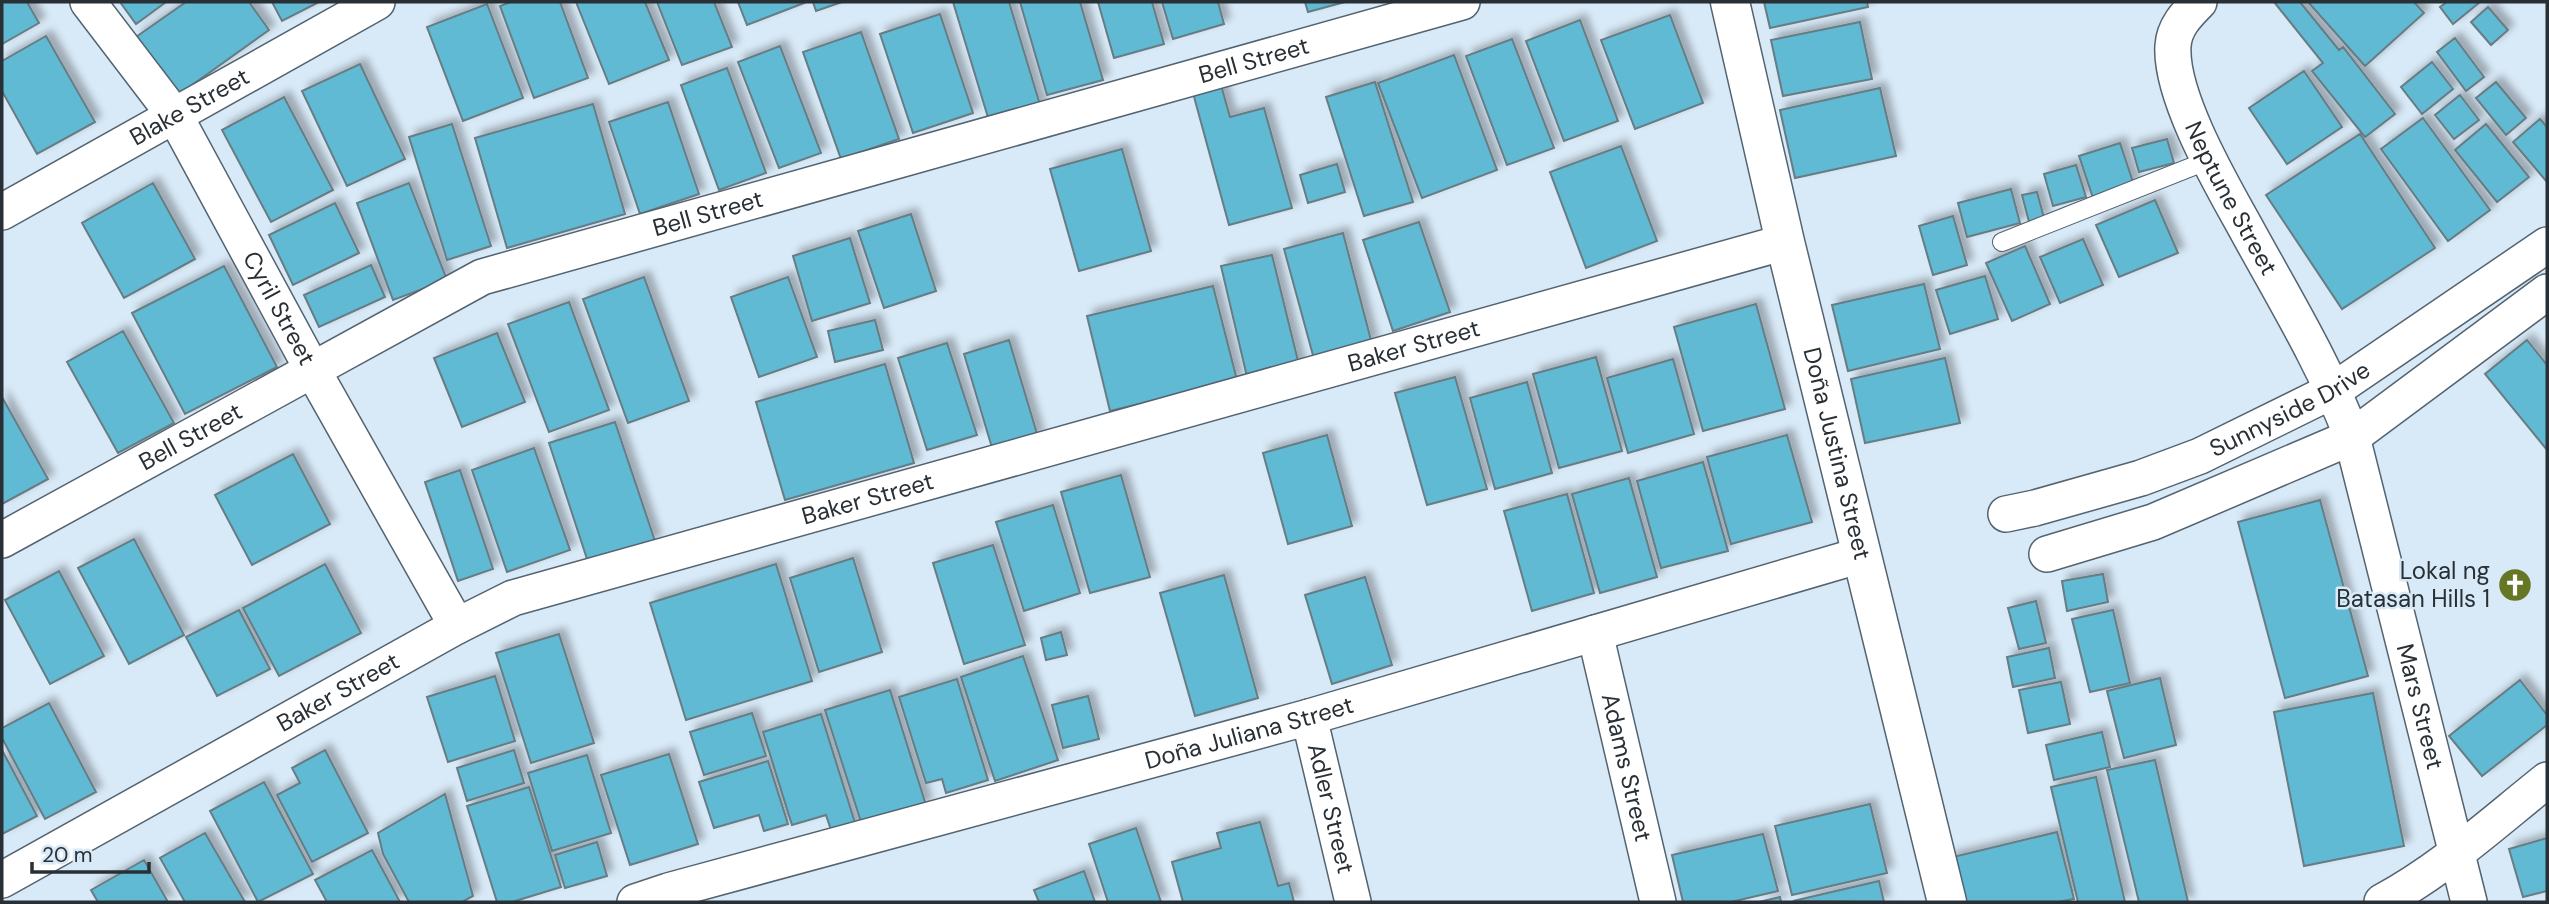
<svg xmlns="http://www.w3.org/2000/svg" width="2549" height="904" font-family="'DM Sans',sans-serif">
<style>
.building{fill:#60bad4;stroke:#677c83;stroke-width:2;filter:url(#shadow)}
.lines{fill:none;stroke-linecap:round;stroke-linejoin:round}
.service-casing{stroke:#546370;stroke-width:20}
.minor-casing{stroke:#546370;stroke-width:38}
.tertiary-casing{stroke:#546370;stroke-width:41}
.service{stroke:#fff;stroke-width:18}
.minor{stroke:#fff;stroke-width:35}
.tertiary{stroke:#fff;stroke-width:38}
.labels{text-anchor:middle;stroke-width:5;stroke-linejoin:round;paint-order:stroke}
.street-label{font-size:24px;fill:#293035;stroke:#d8e9f7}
.poi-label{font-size:24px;fill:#293035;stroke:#d8e9f7;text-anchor:end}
</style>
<defs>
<filter id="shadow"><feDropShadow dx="6" dy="-6" stdDeviation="3.5" flood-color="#0004"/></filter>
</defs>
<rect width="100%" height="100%" fill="#d8e9f7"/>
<!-- building -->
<path class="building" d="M 2,2 L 27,2 L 39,23 L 2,44 Z
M 120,2 L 166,2 L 136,24 Z
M 186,2 L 249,2 L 269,30 L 178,95 L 136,37 Z
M 272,2 L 319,2 L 282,21 Z
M 511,2 L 560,2 L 588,78 L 534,98 L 500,6 Z
M 576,2 L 645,2 L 669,60 L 609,84 Z
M 657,2 L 714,2 L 732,47 L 682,65 Z
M 738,2 L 803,2 L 804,3 L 747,25 Z
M 813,2 L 842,2 L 816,11 Z
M 953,2 L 1009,2 L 1041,108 L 990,124 Z
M 1020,2 L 1080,2 L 1103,80 L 1047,95 Z
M 1098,2 L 1152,2 L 1164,44 L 1114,58 Z
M 1162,2 L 1218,2 L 1224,24 L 1173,39 Z
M 1305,2 L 1345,2 L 1308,12 Z
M 1764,2 L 1867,2 L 1868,7 L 1770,28 Z
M 2274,2 L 2300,2 L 2339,50 L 2343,47 L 2395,114 L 2365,137 L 2312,71 L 2323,63 Z
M 2308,2 L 2414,2 L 2424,13 L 2365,66 Z
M 2447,2 L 2480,2 L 2453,24 L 2440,7 Z
M 487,4 L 523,98 L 463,121 L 427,27 Z
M 2488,7 L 2508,30 L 2491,45 L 2471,22 Z
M 940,14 L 973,113 L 913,133 L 880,34 Z
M 1670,15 L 1703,103 L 1635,129 L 1601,40 Z
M 1580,20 L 1618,121 L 1564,141 L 1526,41 Z
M 1860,22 L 1872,79 L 1783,96 L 1771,40 Z
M 861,32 L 899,139 L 841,159 L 803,52 Z
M 46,36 L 95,122 L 37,154 L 2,91 L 2,61 Z
M 2455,38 L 2484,77 L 2466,91 L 2437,52 Z
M 1512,39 L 1554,148 L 1507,165 L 1466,56 Z
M 780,46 L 821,153 L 779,168 L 738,62 Z
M 1454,55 L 1497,170 L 1422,198 L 1378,83 Z
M 2432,62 L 2453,89 L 2422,114 L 2401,87 Z
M 360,64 L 405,159 L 347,186 L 302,91 Z
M 727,68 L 766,173 L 719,190 L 681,85 Z
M 2304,71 L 2342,127 L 2287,164 L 2249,108 Z
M 1375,82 L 1413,202 L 1364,216 L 1326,97 Z
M 2496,82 L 2526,118 L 2506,135 L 2476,98 Z
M 1221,85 L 1230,117 L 1264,108 L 1292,208 L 1229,225 L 1193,93 Z
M 1880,88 L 1896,156 L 1795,178 L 1780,110 Z
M 2460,95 L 2479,120 L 2454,139 L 2435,115 Z
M 284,97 L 333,190 L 271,222 L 222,130 Z
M 668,102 L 699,194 L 640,214 L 609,122 Z
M 593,104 L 625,214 L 507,248 L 475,138 Z
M 2423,118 L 2490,210 L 2448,241 L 2381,149 Z
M 2540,119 L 2547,127 L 2547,182 L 2513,142 Z
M 452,124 L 491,246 L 447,260 L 409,137 Z
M 2486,124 L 2529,177 L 2497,202 L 2455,150 Z
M 2360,134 L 2435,248 L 2342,309 L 2266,195 Z
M 2167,139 L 2174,163 L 2139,172 L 2132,148 Z
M 2120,143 L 2134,185 L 2093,198 L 2079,156 Z
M 1621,146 L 1657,241 L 1586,268 L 1550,172 Z
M 1122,149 L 1151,251 L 1079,271 L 1050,169 Z
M 1337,164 L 1345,192 L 1308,203 L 1300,175 Z
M 2076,165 L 2086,197 L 2053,206 L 2044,174 Z
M 153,183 L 195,259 L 124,298 L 82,223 Z
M 409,183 L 447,280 L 393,300 L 357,203 Z
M 2011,189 L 2020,223 L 1967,237 L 1958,203 Z
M 2037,192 L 2044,218 L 2029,222 L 2022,195 Z
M 2155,200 L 2178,253 L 2119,277 L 2096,225 Z
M 335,203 L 359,253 L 293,285 L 269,235 Z
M 911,214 L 936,291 L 884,308 L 858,231 Z
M 1953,216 L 1967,265 L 1933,275 L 1919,226 Z
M 1419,222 L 1450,312 L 1393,331 L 1363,240 Z
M 1343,233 L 1372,344 L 1314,359 L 1284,249 Z
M 850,238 L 870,303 L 812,321 L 793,256 Z
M 2083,239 L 2103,285 L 2060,303 L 2040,257 Z
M 2025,246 L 2050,304 L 2012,321 L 1986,263 Z
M 1272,255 L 1300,369 L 1248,381 L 1221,266 Z
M 371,265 L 385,297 L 319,327 L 304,295 Z
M 224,266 L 277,367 L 185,414 L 132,313 Z
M 1985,276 L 1998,319 L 1950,334 L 1936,290 Z
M 644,277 L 689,401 L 628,423 L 583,299 Z
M 788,277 L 817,357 L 759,377 L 731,297 Z
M 1924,284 L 1940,349 L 1848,371 L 1832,305 Z
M 1213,286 L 1237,380 L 1110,411 L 1087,316 Z
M 569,302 L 609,410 L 549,432 L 508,324 Z
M 1756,304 L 1785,409 L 1703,431 L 1674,327 Z
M 875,320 L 883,350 L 835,362 L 828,331 Z
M 123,331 L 174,423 L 118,453 L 67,362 Z
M 497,333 L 525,402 L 462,427 L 434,358 Z
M 1009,340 L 1038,437 L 993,451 L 964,354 Z
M 2527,340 L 2547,365 L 2547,450 L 2485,374 Z
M 947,343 L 977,435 L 927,450 L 898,358 Z
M 1596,357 L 1622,451 L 1559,468 L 1533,374 Z
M 1945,358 L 1960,423 L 1865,443 L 1851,379 Z
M 1673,359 L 1694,434 L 1628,453 L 1607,378 Z
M 885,364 L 914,463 L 785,500 L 756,402 Z
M 1455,377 L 1487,489 L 1427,505 L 1395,393 Z
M 1527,382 L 1552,473 L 1495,489 L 1470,398 Z
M 2,397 L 48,479 L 2,504 Z
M 615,422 L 655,541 L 588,562 L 549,443 Z
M 1327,435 L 1352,526 L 1288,544 L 1263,453 Z
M 1787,435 L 1812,522 L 1731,544 L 1707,457 Z
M 534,448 L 570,550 L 507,572 L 472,470 Z
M 293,454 L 330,524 L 252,565 L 215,495 Z
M 1703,462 L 1728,551 L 1661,568 L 1637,481 Z
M 460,470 L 493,569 L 458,581 L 425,482 Z
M 1121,475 L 1150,577 L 1090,593 L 1061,492 Z
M 1629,478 L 1657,577 L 1600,593 L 1572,494 Z
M 1567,494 L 1594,593 L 1532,611 L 1504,511 Z
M 2320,500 L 2368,676 L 2285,698 L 2238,522 Z
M 1053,505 L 1080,593 L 1024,611 L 996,522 Z
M 134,539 L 184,635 L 129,664 L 78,568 Z
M 993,545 L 1025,645 L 964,664 L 933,563 Z
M 853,558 L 882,652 L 819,672 L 790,578 Z
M 325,564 L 361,633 L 279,676 L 243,608 Z
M 776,564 L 812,681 L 686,720 L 650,603 Z
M 59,571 L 104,656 L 50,684 L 5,600 Z
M 2103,574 L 2108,602 L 2067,611 L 2062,581 Z
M 1224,575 L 1258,698 L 1195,716 L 1160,593 Z
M 1365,577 L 1392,665 L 1332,684 L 1305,595 Z
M 2036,601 L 2046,643 L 2019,649 L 2008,608 Z
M 239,610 L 270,669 L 217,696 L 186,637 Z
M 2113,610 L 2130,683 L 2090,692 L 2072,619 Z
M 1061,632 L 1067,655 L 1046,660 L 1041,638 Z
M 559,634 L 594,743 L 531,763 L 496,653 Z
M 2049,648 L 2055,678 L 2013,687 L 2007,657 Z
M 1023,656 L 1058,760 L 995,781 L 961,677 Z
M 495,676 L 515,741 L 448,762 L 427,697 Z
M 2160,678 L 2176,745 L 2124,758 L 2107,691 Z
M 957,679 L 988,780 L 946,793 L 942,779 L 926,783 L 899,697 Z
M 2520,680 L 2547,715 L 2547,725 L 2482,776 L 2449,736 Z
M 2061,682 L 2070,724 L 2028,733 L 2019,690 Z
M 890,690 L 926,805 L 862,825 L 825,710 Z
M 2373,693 L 2404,846 L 2304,866 L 2274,712 Z
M 1088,696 L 1099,739 L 1063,748 L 1052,705 Z
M 49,703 L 96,792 L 45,819 L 2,738 L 2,728 Z
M 752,713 L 766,756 L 704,775 L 690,732 Z
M 821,714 L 857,829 L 833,836 L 826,815 L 792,825 L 763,732 Z
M 2102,732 L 2110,767 L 2054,780 L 2046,745 Z
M 2,750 L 37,816 L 2,834 Z
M 325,750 L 368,833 L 312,862 L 277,795 L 300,783 L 292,768 Z
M 514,750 L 524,783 L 467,801 L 457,768 Z
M 669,754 L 698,844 L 630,865 L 601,775 Z
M 587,755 L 611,833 L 552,851 L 528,773 Z
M 2155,760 L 2188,902 L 2139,902 L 2107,770 Z
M 768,761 L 788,824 L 764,831 L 759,815 L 714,828 L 699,782 Z
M 2096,777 L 2125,902 L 2078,902 L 2051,787 Z
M 264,782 L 313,874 L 258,902 L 210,811 Z
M 529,787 L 561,887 L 512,902 L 497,902 L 467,806 Z
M 445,794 L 473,896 L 462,902 L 409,902 L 383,854 L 378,833 Z
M 1870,804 L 1887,873 L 1792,895 L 1775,826 Z
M 1260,822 L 1278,886 L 1289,883 L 1294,902 L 1183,902 L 1172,862 L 1221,848 L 1217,833 Z
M 1136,828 L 1161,902 L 1108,902 L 1089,844 Z
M 2057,832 L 2074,899 L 2058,902 L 1960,902 L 1949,858 Z
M 205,833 L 245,902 L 185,902 L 160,858 Z
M 1763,834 L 1778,891 L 1731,902 L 1683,902 L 1672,855 Z
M 2547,838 L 2547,891 L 2523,897 L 2509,849 Z
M 597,842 L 607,876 L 565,888 L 555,855 Z
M 372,850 L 400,902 L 327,902 L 315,880 Z
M 144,860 L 168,902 L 98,902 L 91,890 Z
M 1084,871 L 1095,902 L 1039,902 L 1034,890 Z
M 1879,881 L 1884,902 L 1793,901 Z
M 1780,897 L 1781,902 L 1759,902 Z"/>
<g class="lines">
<!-- service casing -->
<g class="service-casing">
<path id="service" d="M 2002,242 L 2209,160"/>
</g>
<!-- minor casing -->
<g class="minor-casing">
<g id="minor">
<path id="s1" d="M 88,2 L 175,116 L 312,369 L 457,626"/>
<path id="s2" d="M 2199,2 C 2187,14 2174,27 2173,46 C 2170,95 2219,180 2243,223 C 2281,293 2324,362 2352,437 L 2469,902"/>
<path id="s3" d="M 2,212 L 377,2"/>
<path id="s4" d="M 2006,514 L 2035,508 L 2141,478 L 2200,456 L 2334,390 L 2547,245"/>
<path id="s5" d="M 2,540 L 482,277 L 1462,2"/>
<path d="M 2047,554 L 2153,522 L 2352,437 L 2547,292"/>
<path id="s6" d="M 1595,633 L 1658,902"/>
<path id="s7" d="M 1309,717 L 1353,902"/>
<path id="s8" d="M 2,880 L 457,626 L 513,598 L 1785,242"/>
<path id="s9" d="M 635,902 L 668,891 L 1309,717 L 1861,555"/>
<path d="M 2382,902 C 2443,869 2493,823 2547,780"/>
</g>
</g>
<!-- tertiary casing -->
<g class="tertiary-casing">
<g id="tertiary">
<path id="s10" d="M 1730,2 L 1785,242 L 1947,902"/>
</g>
</g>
<!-- service -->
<use href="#service" class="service"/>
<!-- minor -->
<use href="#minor" class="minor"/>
<!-- tertiary -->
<use href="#tertiary" class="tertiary"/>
</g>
<!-- icons -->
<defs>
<g id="church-disc" transform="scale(1.75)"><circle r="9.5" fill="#657725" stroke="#d8e9f7"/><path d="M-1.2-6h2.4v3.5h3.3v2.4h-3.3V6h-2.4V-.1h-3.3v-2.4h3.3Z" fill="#fff"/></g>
</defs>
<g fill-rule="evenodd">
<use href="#church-disc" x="2515" y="585"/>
</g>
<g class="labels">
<!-- street labels -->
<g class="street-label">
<text dy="8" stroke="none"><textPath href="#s5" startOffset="1349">Bell Street</textPath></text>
<text dy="8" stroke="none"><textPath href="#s3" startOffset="215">Blake Street</textPath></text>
<text dy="8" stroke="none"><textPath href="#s2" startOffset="217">Neptune Street</textPath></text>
<text dy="8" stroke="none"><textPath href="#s5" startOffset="782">Bell Street</textPath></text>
<text dy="8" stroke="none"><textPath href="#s1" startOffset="362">Cyril Street</textPath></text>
<text dy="8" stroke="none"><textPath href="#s8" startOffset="1519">Baker Street</textPath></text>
<text dy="8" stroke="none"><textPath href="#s4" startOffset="304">Sunnyside Drive</textPath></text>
<text dy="8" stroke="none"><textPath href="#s5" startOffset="215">Bell Street</textPath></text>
<text dy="8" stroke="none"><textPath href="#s10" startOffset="464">Doña Justina Street</textPath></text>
<text dy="8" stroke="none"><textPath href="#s8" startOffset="952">Baker Street</textPath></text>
<text dy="8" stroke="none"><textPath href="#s8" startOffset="385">Baker Street</textPath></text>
<text dy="8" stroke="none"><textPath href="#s2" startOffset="763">Mars Street</textPath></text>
<text dy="8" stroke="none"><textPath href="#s9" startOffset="637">Doña Juliana Street</textPath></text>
<text dy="8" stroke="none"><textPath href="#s6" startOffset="138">Adams Street</textPath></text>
<text dy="8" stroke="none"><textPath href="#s7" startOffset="94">Adler Street</textPath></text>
</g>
<!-- poi labels -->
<g class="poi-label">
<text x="2490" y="579">Lokal ng<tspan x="2490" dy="28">Batasan Hills 1</tspan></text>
</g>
</g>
<!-- border -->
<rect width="2549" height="904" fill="none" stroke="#293035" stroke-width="7"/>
<!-- scale -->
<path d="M32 862v10h117v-10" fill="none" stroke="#293035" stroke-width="3.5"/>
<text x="42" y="862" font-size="21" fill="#293035" stroke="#d8e9f7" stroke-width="5" paint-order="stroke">20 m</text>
</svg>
